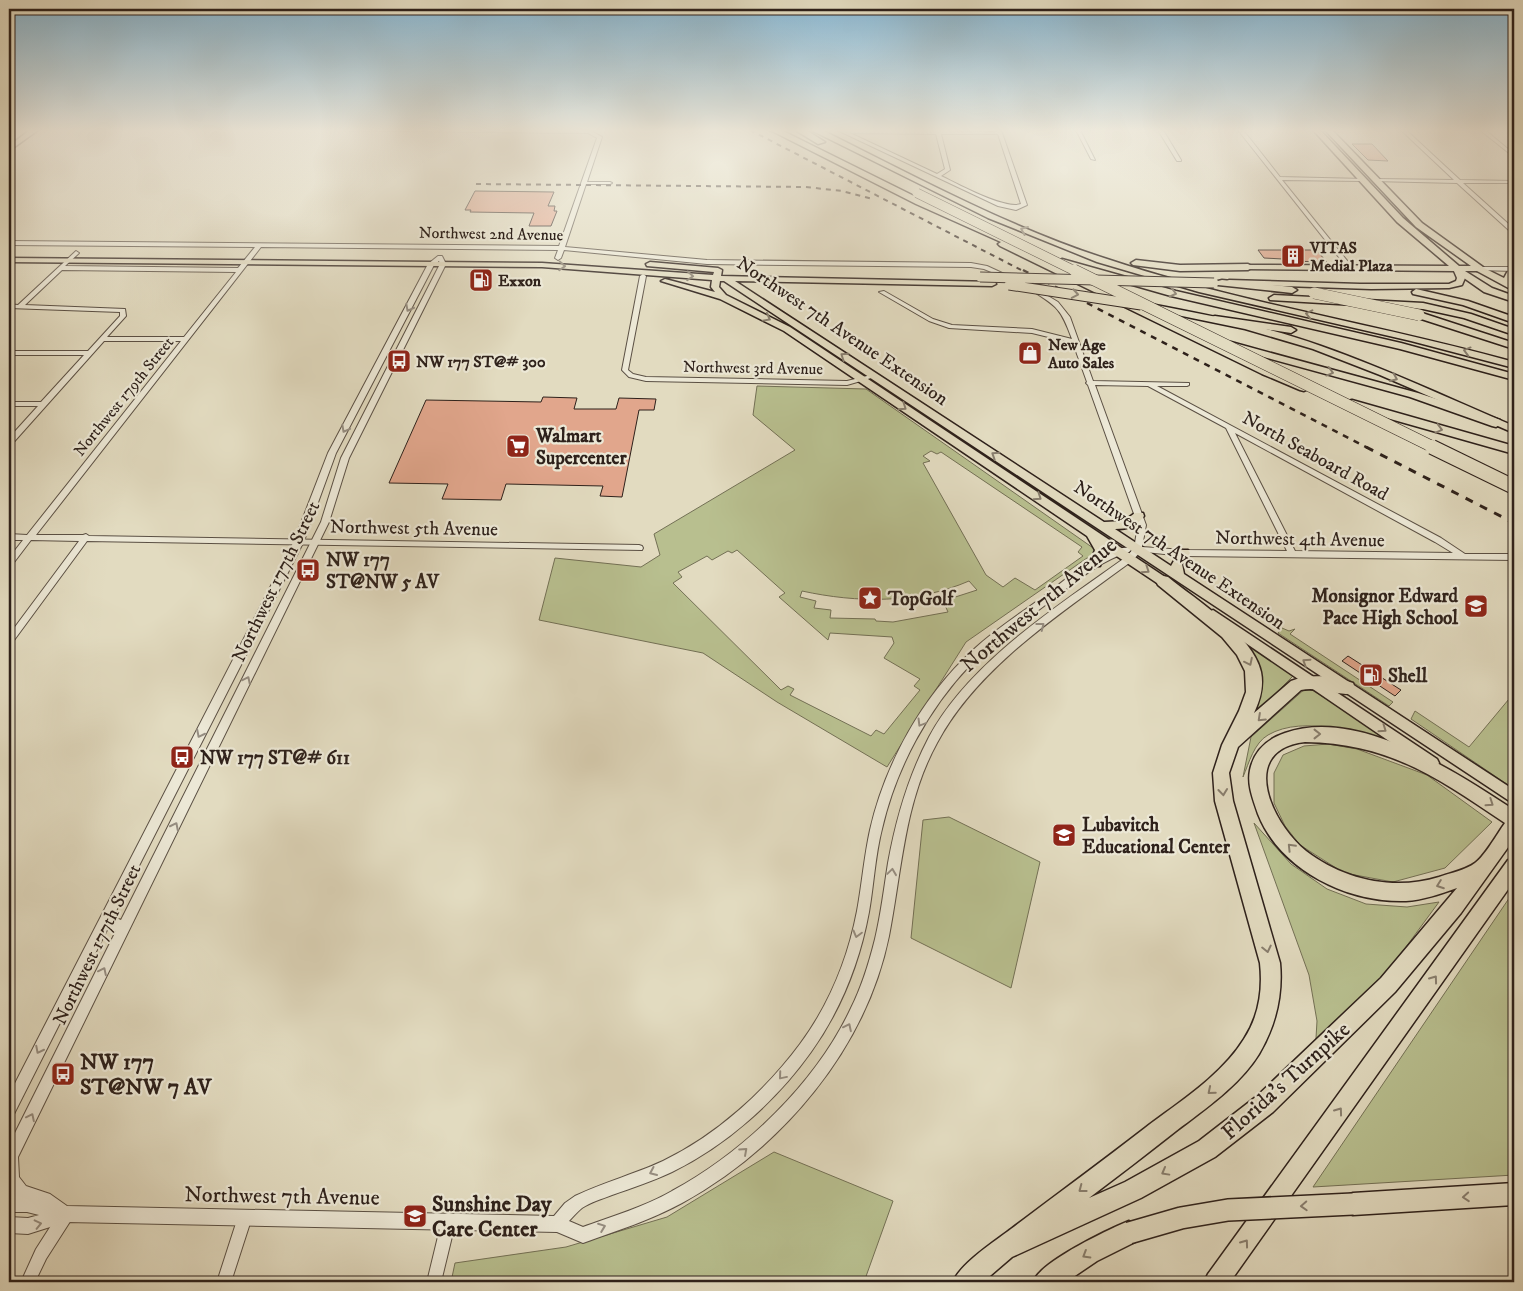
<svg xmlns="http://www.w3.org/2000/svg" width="1523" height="1291" font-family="'IM FELL DW Pica',serif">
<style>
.green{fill:#b8bf8f;stroke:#737055;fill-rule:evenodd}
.building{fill:#e1a68c;stroke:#2e211b}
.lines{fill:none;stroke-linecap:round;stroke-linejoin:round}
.minor-casing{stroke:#5b5044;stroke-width:2}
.tertiary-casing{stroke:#5b5044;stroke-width:2}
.primary-casing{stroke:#2e211b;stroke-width:3}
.motorway-casing{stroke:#2e211b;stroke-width:3}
.minor{fill:#ece8d6;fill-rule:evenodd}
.tertiary{fill:#ece8d6;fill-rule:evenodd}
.primary{fill:#e2dbc0;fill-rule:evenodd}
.motorway{fill:#e2dbc0;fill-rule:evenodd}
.rail-far2{stroke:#2e211b;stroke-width:2;stroke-dasharray:5 5;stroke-linecap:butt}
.rail-far1{stroke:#2e211b;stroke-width:2.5;stroke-dasharray:6 6;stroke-linecap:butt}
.rail{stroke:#2e211b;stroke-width:3;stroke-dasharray:8 8;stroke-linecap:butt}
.primary-bridge-casing{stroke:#2e211b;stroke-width:11;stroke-linecap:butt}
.motorway-bridge-far3-casing{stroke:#2e211b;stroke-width:10;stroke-linecap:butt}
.motorway-bridge-far2-casing{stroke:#2e211b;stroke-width:12;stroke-linecap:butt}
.motorway-bridge-far1-casing{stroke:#2e211b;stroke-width:16;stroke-linecap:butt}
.motorway-bridge-casing{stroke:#2e211b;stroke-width:24;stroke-linecap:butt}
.primary-bridge{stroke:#e2dbc0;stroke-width:9}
.motorway-bridge-far3{stroke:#e2dbc0;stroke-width:9}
.motorway-bridge-far2{stroke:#e2dbc0;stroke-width:11}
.motorway-bridge-far1{stroke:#e2dbc0;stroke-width:14}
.motorway-bridge{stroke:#e2dbc0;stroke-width:21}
.oneway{stroke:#887e6e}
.oneway2{stroke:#968e82}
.labels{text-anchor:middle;stroke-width:4.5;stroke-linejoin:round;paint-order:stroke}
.far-street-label{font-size:16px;fill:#2e211b;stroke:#ece8d6}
.far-poi-label{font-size:16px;font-weight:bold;fill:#2e211b;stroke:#ece8d6;text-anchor:start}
.street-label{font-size:19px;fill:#2e211b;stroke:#ece8d6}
.poi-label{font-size:19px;font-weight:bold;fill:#2e211b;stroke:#ece8d6;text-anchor:start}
.near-street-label{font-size:22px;fill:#2e211b;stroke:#ece8d6}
.near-poi-label{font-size:22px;font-weight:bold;fill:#2e211b;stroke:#ece8d6;text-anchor:start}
</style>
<rect width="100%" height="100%" fill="#e2dbc0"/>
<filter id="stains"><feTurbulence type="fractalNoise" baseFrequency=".004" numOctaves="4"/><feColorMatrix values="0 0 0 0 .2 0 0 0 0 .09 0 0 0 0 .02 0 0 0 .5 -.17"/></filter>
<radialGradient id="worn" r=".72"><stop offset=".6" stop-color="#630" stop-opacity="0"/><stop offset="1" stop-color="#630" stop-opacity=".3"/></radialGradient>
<!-- green -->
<path class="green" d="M 757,386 L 866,389 L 1096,550 L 1093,558 L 1087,558 L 966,642 L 887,767 L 777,702 L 703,653 L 539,620 L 555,558 L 641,567 L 660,555 L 654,534 L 795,450 L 753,415 ZM 931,451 L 937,454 L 941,452 L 1082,547 L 1078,552 L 1083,556 L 1035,590 L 1015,578 L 1003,587 L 986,575 L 923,463 L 930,461 L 923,456 ZM 737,550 L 785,593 L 779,597 L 828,640 L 830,633 L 892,637 L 894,643 L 884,658 L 920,679 L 914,686 L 920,690 L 884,734 L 876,730 L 871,736 L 790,695 L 794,689 L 788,686 L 781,690 L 673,583 L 682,577 L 678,572 L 707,556 L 712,560 L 728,551 L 732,553 ZM 969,581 L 977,590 L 943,601 L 948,612 L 893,622 L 876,621 L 875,619 L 830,618 L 831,610 L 814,608 L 816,601 L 800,597 L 802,591 C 857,603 916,604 969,581 Z
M 1282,628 L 1289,631 L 1295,629 L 1290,634 L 1393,702 L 1389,706 L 1278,633 Z
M 1251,646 L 1293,676 L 1254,715 L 1260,680 L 1250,650 Z
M 1307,687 L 1399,744 C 1363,734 1304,714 1268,735 C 1254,743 1249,763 1243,777 L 1251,737 Z
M 1514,693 L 1514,789 L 1411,719 L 1415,711 L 1469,747 Z
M 1328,744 L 1357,749 L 1427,775 L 1492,822 L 1445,868 L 1393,882 L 1344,873 L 1300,845 L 1285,826 L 1274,803 L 1274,773 L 1283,755 L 1304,746 Z
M 949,817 L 1040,862 L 1011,988 L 911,938 L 923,820 Z
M 1254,823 L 1291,864 L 1327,889 L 1366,904 L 1407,907 L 1439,902 L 1314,1072 L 1317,1021 L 1309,975 Z
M 1514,891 L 1514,1175 L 1313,1187 Z
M 774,1152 L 893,1201 L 864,1282 L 451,1282 L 455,1263 L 566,1247 L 667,1217 Z"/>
<!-- building -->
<path class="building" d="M 1352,144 L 1372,144 L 1388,161 L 1368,160 Z
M 475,191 L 554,192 L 548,206 L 555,206 L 554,211 L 557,211 L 551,226 L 529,226 L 534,213 L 470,212 L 471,210 L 465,210 Z
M 1258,250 L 1316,250 L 1327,262 L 1285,261 L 1283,259 L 1264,258 Z
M 543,397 L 577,398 L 574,409 L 616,409 L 619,398 L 656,399 L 654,410 L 639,410 L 622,497 L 600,496 L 603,486 L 506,484 L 501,500 L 442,499 L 448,484 L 389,483 L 426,400 L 541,402 Z
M 1348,656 L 1401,690 L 1395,696 L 1342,661 Z"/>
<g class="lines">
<!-- minor casing -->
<g class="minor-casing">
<path id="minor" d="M 308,130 L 591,131 L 602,137 L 587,182 L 610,182 L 612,183 L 610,184 L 586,184 L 565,247 L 707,260 L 971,263 L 987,266 L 1013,278 L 1008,279 L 984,269 L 971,267 L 707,264 L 564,250 L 561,258 L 558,260 L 555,258 L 558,250 L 261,247 L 36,535 L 83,535 L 86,534 L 89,536 L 639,545 L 642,546 L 643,548 L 642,550 L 87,541 L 12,643 L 9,644 L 9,635 L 79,541 L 31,540 L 12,565 L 9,566 L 9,558 L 23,540 L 9,540 L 9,534 L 27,535 L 181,341 L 104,341 L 12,444 L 9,444 L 9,438 L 38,406 L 9,406 L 9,402 L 41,402 L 84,355 L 9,355 L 9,351 L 88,351 L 120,316 L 120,312 L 9,308 L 9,304 L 18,305 L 76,251 L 79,253 L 78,254 L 65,266 L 238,268 L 255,247 L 9,245 L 9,241 L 559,246 L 597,138 L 588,133 ZM 62,270 L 236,272 L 184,337 L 107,337 L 126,316 L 125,309 L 25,305 Z
M 837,130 L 997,132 L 997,130 L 1001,130 L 1027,205 L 1016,210 L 998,206 ZM 850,133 L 936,134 L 945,169 L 937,174 ZM 941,134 L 998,134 L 1021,204 C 1005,210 958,184 941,176 L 950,170 Z
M 1076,130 L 1080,130 L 1095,160 L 1091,159 Z
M 1158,130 L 1163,130 L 1181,160 L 1181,161 L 1177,161 Z
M 1238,130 L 1243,130 L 1280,177 L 1364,179 L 1364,180 L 1362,181 L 1282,180 L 1353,268 L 1353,270 L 1349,270 Z
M 1401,130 L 1406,130 L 1460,180 L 1514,181 L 1514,183 L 1463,183 L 1514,229 L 1514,234 L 1512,233 L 1457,183 L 1373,181 L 1373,180 L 1375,179 L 1454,180 Z
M 1480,130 L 1485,130 L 1514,154 L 1514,157 Z
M 643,274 L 646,276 L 628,370 L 633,374 L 646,377 L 847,381 L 875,374 L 878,376 L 847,385 L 646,381 L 629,377 L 622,370 L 640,276 Z
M 1033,287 L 1058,302 L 1070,317 L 1093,381 L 1189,383 L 1189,385 L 1187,386 L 1157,386 L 1441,538 L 1465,554 L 1514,554 L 1514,560 L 1184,556 L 1135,551 L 1134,549 L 1138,525 L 1088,385 L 1086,383 L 1087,382 L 1073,343 L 1032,333 L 949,328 L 929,321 L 879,292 L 884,291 L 933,319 L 952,325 L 1032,329 L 1072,339 C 1061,309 1058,307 1031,290 L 1030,289 ZM 1095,385 L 1148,386 L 1226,428 L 1287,551 L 1184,550 L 1142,547 L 1146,525 ZM 1235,433 L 1435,542 L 1453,553 L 1295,551 Z
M 66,1208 L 71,1210 L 73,1215 L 71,1220 L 46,1259 L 35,1282 L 21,1282 L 36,1249 L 61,1210 Z
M 245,1210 L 250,1212 L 252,1217 L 231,1282 L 217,1282 L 238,1217 L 240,1212 Z
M 449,1213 L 454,1215 L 456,1220 L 441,1282 L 427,1282 L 442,1220 L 444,1215 Z"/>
</g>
<!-- tertiary casing -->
<g class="tertiary-casing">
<path id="tertiary" d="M 438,256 L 442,256 L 446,264 L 349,458 L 329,522 L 18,1157 L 19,1177 L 26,1186 L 50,1194 L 67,1206 L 554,1216 L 565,1203 L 575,1196 C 604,1182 635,1174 663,1161 C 717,1135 765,1091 800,1044 C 829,1005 848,958 857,911 C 862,884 864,857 870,830 C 885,764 922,697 972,651 C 994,630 1020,614 1044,596 C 1063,582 1105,544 1129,548 L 1131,550 L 1129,552 C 1093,563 1067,590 1036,612 C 1014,628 991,644 971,664 C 928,709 896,768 882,829 C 875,856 874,884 869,912 C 860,961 841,1010 811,1052 C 777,1100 726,1146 672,1172 C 653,1181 632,1188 612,1195 C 602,1199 591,1202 582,1208 C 577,1212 573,1217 569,1221 L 583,1227 C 613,1216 644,1207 672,1191 C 744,1152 816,1083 851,1008 C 862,986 869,963 875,939 C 881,914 884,888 888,863 C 896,819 908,777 929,737 C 969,662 1058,606 1126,557 L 1135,547 L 1138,546 L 1143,549 L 1132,561 C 1063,612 978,666 937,743 C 904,803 902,870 889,936 C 866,1049 782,1148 682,1203 C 651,1220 616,1231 583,1243 L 557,1232 L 66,1222 L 28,1234 L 9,1233 L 9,1217 L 28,1218 L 39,1215 L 27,1212 L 9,1212 L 9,1196 L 15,1196 L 9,1187 L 9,1145 L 116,931 L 108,928 L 14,1114 L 9,1116 L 9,1095 L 294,541 L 328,453 L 428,264 ZM 439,261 L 440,264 L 341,458 L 321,522 L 121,920 L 113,917 L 304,541 L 336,453 L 434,265 Z
M 1480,267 L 1514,267 L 1514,271 L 1478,270 L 1478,268 Z"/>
</g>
<!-- primary casing -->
<g class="primary-casing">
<path id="primary" d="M 30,130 L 38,130 L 9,151 L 9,146 Z
M 1313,130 L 1320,130 L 1403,218 L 1459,266 L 1471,266 L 1416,227 L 1325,130 L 1332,130 L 1422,223 L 1483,267 L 1483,271 L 1462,271 L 1465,278 L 1462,285 L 1449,288 L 1371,289 L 1226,284 L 1225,282 L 1229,280 L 1360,284 L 1449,284 L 1456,281 L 1457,278 L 1454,271 L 1245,269 L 1244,267 L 1248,265 L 1449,266 L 1397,222 Z
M 9,258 L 542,263 L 713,275 L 714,272 L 647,266 L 646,264 L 650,262 L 718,268 L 722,270 L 721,276 L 995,282 L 996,284 L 992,286 L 735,281 L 1104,522 L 1124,521 L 1135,513 L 1143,513 L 1144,516 C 1137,526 1128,529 1115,529 L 1171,566 L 1180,550 L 1188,550 L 1190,553 L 1182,564 L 1184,574 L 1514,790 L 1514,804 L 724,281 L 720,281 L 719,287 L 726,295 L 790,327 L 1177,585 L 1179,588 L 1177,591 L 1169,591 L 1106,549 L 1100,566 L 1092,566 L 1090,563 L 1095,550 L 1087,536 L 784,331 L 720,299 L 661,281 L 665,279 L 715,292 L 711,287 L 712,280 L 542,267 L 9,262 Z
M 1416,289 L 1468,301 L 1514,317 L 1514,323 L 1463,305 L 1413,294 L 1412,292 Z
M 1151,304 C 1208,315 1266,326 1321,346 C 1387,369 1450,399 1514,426 L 1514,433 L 1380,375 L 1313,349 L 1245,329 L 1148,309 L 1147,307 Z
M 1213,610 L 1437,759 L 1439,763 L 1437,767 L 1432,769 L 1427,767 L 1209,618 L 1207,615 L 1209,612 Z"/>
</g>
<!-- motorway casing -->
<g class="motorway-casing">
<path id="motorway" d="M 770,130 L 781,130 L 922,200 L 1017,242 L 1019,244 L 1015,246 L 1310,388 L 1304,391 L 1300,390 L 1262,374 L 1000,246 L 998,244 L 1001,242 L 916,204 Z
M 795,130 L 806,130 L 825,142 L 818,144 Z
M 811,130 L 822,130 C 914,176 1006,226 1104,258 C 1238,303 1378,324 1514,362 L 1514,368 L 1411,341 L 1199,292 L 1097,262 L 988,218 Z
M 1062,259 L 1176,291 L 1401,343 L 1514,374 L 1514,380 L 1400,349 L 1171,296 L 1059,264 L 1057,262 Z
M 1136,260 L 1180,265 L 1248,264 L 1253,267 L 1248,270 L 1180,271 L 1133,265 L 1131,263 Z
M 1457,266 L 1492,288 L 1514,296 L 1514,302 L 1484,292 L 1454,271 L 1452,269 Z
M 1480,266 L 1504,278 L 1510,267 L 1514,266 L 1514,291 L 1477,271 L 1475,269 Z
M 1222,280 L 1292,287 L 1297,290 L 1292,293 L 1218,285 L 1218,281 Z
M 1274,295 L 1423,303 L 1471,314 L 1514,329 L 1514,335 L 1464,318 L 1423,309 L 1270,300 L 1269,298 Z
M 1419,312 L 1514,343 L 1514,349 L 1415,317 L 1414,315 Z
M 1215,316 L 1291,327 L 1296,330 L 1291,333 L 1211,321 L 1211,317 Z
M 1231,342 L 1418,393 L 1500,420 L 1502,423 L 1496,427 L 1492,426 L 1410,397 L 1227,347 L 1227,343 Z
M 1352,400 L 1514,446 L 1514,454 L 1348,407 L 1348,401 Z
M 1163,576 L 1168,577 C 1196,600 1253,635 1261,672 C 1264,687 1260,700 1254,713 L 1291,681 C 1312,673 1331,676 1353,683 L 1355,688 L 1353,693 C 1339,697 1320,686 1301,690 L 1238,747 L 1229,773 L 1233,801 L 1280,963 C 1283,995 1276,1025 1259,1054 C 1240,1085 1205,1109 1176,1131 C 1147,1154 1118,1176 1089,1198 L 1125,1182 L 1199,1141 L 1257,1096 L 1381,978 L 1457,888 C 1440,894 1423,900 1406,901 C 1347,903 1280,870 1258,814 C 1253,799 1247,785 1250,770 C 1254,751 1267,739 1285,733 C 1358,707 1456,772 1514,810 L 1514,839 L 1461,913 L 1395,992 L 1273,1112 L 1215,1157 L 1141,1198 L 1012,1257 L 983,1282 L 953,1282 C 960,1264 995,1241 1011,1229 C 1056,1195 1101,1162 1145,1128 C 1179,1102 1221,1076 1244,1039 C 1259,1016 1263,990 1260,963 L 1215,801 L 1213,773 L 1222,745 L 1239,711 L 1246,692 L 1245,671 L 1237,655 L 1222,637 L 1158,585 L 1156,581 ZM 1305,742 C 1389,743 1438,778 1505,823 C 1497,834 1485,856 1475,863 C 1466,870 1450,873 1439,877 C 1394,891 1344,880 1306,851 C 1272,824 1237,750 1305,742 Z
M 1514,857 L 1514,881 L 1230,1282 L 1204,1282 L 1208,1274 L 1508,860 Z
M 1514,1183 L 1514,1205 L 1353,1215 L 1345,1212 L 1342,1204 L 1345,1196 L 1353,1193 Z
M 1129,1221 L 1137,1225 L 1141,1233 L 1137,1241 L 1097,1261 L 1066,1282 L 1033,1282 C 1040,1262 1107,1230 1129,1221 Z"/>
</g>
<!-- minor -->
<use href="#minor" class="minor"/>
<!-- tertiary -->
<use href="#tertiary" class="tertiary"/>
<!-- primary -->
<use href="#primary" class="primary"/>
<!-- motorway -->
<use href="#motorway" class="motorway"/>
<!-- rail-far2 -->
<path class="rail-far2" d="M 750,130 L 1025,272
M 476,184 L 806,187 L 842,191 L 873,199"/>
<!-- rail-far1 -->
<path class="rail-far1" d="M 1023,270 L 1368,448"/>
<!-- rail -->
<path class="rail" d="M 1366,447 L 1514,523"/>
<!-- primary-bridge casing -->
<g class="primary-bridge-casing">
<path id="primary-bridge" d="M 980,277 L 1214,283
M 1009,285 L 1141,305"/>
</g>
<!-- motorway-bridge-far3 casing -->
<g class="motorway-bridge-far3-casing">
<path id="motorway-bridge-far3" d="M 917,193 L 1077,272"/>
</g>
<!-- motorway-bridge-far2 casing -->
<g class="motorway-bridge-far2-casing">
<path id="motorway-bridge-far2" d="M 1074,270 L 1435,448
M 1314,293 L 1419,315"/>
</g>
<!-- motorway-bridge-far1 casing -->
<g class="motorway-bridge-far1-casing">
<path id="motorway-bridge-far1" d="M 1432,447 L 1514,487"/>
</g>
<!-- motorway-bridge casing -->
<g class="motorway-bridge-casing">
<path id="motorway-bridge" d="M 1129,1233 L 1181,1218 L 1228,1210 L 1353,1204"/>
</g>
<!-- primary-bridge -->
<use href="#primary-bridge" class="primary-bridge"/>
<!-- motorway-bridge-far3 -->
<use href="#motorway-bridge-far3" class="motorway-bridge-far3"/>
<!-- motorway-bridge-far2 -->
<use href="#motorway-bridge-far2" class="motorway-bridge-far2"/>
<!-- motorway-bridge-far1 -->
<use href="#motorway-bridge-far1" class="motorway-bridge-far1"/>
<!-- motorway-bridge -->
<use href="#motorway-bridge" class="motorway-bridge"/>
</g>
<!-- one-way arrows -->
<defs><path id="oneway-chevron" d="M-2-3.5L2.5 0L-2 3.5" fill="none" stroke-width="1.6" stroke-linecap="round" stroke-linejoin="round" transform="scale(1.25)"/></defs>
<g class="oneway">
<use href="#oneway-chevron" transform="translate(1024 230) rotate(-157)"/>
<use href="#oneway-chevron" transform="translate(562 266) rotate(3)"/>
<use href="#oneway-chevron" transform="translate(690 276) rotate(4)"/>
<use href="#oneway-chevron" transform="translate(1173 293) rotate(14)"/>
<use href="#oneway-chevron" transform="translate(1075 294) rotate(10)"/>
<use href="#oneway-chevron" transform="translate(1309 314) rotate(-167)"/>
<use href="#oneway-chevron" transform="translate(767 318) rotate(29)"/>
<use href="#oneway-chevron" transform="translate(1467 351) rotate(-165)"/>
<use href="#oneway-chevron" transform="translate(844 356) rotate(-146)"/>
<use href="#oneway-chevron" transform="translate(1330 372) rotate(15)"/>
<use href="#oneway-chevron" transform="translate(1394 378) rotate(23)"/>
<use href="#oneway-chevron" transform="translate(903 407) rotate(34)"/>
<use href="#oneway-chevron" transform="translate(1439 429) rotate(15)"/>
<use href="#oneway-chevron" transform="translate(995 455) rotate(-147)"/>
<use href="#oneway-chevron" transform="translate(1038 497) rotate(34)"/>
<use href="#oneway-chevron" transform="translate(1146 570) rotate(34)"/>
<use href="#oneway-chevron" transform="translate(1249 662) rotate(64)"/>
<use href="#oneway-chevron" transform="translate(1306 662) rotate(-147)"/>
<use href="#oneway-chevron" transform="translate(1261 718) rotate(137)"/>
<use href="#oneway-chevron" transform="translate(1383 729) rotate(35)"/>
<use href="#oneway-chevron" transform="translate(1317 734)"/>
<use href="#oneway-chevron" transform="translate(1223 792) rotate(84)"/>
<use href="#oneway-chevron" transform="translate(1490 803) rotate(34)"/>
<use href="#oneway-chevron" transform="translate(1291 847) rotate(-134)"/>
<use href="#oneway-chevron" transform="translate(1440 885) rotate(160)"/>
<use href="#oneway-chevron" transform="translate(1267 949) rotate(77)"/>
<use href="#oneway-chevron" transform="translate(1434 979) rotate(-54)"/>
<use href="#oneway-chevron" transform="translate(1211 1091) rotate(140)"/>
<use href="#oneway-chevron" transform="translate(1339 1111) rotate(-54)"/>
<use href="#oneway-chevron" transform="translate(1165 1172) rotate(151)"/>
<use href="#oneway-chevron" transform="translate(1082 1189) rotate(143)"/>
<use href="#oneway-chevron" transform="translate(1466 1197) rotate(176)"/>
<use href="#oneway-chevron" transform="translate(1304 1206) rotate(177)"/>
<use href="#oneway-chevron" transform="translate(1245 1243) rotate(-54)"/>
<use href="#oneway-chevron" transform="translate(1086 1255) rotate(149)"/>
</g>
<g class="oneway2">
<use href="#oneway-chevron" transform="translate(409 308) rotate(118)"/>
<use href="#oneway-chevron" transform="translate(345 429) rotate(118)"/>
<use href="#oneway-chevron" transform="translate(1041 626) rotate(-38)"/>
<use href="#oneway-chevron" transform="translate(247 680) rotate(-64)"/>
<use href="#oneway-chevron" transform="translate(921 723) rotate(121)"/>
<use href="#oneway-chevron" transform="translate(200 734) rotate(117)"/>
<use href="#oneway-chevron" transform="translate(175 826) rotate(-63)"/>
<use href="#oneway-chevron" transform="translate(892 872) rotate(-82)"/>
<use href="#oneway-chevron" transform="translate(857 934) rotate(105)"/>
<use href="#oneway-chevron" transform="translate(103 971) rotate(-64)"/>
<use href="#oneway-chevron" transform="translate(848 1027) rotate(-64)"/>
<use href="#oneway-chevron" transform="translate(39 1050) rotate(117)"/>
<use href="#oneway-chevron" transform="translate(782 1076) rotate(130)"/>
<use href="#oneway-chevron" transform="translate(31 1117) rotate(-64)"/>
<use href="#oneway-chevron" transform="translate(744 1151) rotate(-42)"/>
<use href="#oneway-chevron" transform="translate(653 1172) rotate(156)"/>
<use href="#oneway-chevron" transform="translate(38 1224) rotate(-13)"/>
<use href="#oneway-chevron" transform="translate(602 1227) rotate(-21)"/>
</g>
<!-- sky -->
<linearGradient id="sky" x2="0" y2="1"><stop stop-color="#87b7d3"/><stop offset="0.42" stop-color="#f2efe3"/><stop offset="1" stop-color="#f2efe3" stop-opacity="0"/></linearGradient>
<rect width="1523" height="311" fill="url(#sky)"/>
<!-- icons -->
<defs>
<g id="building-square" transform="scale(1.25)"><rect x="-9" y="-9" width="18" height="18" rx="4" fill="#8f2418" stroke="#ece8d6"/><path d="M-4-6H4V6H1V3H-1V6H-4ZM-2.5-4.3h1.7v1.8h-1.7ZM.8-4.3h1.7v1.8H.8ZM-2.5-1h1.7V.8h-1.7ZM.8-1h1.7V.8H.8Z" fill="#fff"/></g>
<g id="fuel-square" transform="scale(1.25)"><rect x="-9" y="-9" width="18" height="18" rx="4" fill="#8f2418" stroke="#ece8d6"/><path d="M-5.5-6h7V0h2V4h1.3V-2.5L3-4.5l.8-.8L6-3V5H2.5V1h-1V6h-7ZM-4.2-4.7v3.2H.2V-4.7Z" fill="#fff"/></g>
<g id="shop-square" transform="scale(1.25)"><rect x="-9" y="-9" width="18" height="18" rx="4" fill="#8f2418" stroke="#ece8d6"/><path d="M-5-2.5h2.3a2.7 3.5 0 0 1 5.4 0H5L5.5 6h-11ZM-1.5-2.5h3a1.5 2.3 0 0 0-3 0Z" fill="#fff"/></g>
<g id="bus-square" transform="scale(1.25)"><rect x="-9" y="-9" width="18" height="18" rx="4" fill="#8f2418" stroke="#ece8d6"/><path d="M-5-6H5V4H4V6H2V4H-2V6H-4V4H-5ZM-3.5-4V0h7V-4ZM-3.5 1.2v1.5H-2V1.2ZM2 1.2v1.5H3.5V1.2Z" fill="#fff"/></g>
<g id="supermarket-square" transform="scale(1.25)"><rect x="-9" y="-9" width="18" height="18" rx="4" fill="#8f2418" stroke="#ece8d6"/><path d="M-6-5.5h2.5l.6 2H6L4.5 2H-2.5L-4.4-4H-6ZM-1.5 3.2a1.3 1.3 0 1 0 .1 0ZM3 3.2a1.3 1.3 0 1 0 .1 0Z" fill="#fff"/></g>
<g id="sight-square" transform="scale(1.25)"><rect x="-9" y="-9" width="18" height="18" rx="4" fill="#8f2418" stroke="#ece8d6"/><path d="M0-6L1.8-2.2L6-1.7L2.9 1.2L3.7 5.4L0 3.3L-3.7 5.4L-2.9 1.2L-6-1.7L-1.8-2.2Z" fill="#fff"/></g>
<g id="school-square" transform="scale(1.25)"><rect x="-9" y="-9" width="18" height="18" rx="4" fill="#8f2418" stroke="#ece8d6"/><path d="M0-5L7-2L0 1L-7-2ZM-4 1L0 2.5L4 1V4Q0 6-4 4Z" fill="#fff"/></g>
</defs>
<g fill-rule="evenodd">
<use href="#building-square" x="1293" y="256"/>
<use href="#fuel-square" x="481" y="280"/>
<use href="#shop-square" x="1030" y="353"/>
<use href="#bus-square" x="399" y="361"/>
<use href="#supermarket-square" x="518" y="446"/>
<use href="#bus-square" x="308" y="570"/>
<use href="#sight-square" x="870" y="598"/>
<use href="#school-square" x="1476" y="606"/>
<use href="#fuel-square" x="1371" y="675"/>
<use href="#bus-square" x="182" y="757"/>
<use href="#school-square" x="1064" y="835"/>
<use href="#bus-square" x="63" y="1074"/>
<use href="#school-square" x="415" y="1216"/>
</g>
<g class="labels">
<!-- far-street labels -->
<g class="far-street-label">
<text transform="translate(491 233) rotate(1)" y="6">Northwest 2nd Avenue</text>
<text transform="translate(753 367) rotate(1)" y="6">Northwest 3rd Avenue</text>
<text transform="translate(123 396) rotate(-51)" y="6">Northwest 179th Street</text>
</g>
<!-- far-poi labels -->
<g class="far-poi-label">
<text x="1310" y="253">VITAS<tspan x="1310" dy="18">Medial Plaza</tspan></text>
<text x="498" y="286">Exxon</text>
<text x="1048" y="350">New Age<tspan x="1048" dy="18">Auto Sales</tspan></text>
<text x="416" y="367">NW 177 ST@# 300</text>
</g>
<!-- street labels -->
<g class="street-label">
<text transform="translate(843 330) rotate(34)" y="7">Northwest 7th Avenue Extension</text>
<text transform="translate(1316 455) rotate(29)" y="7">North Seaboard Road</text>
<text transform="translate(414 527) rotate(1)" y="7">Northwest 5th Avenue</text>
<text transform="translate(1300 538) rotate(1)" y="7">Northwest 4th Avenue</text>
<text transform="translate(1180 554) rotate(34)" y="7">Northwest 7th Avenue Extension</text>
<text transform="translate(275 581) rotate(-64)" y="7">Northwest 177th Street</text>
<text transform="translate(96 944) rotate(-64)" y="7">Northwest 177th Street</text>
</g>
<!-- poi labels -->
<g class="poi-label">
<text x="536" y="442">Walmart<tspan x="536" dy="22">Supercenter</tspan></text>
<text x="326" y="566">NW 177<tspan x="326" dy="22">ST@NW 5 AV</tspan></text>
<text x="1458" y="602" text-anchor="end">Monsignor Edward<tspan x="1458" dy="22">Pace High School</tspan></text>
<text x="888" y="605">TopGolf</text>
<text x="1388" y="682">Shell</text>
<text x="200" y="764">NW 177 ST@# 611</text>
<text x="1082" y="831">Lubavitch<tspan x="1082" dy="22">Educational Center</tspan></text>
</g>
<!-- near-street labels -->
<g class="near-street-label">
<text transform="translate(1038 604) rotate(-40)" y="8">Northwest 7th Avenue</text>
<text transform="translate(1285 1080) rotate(-42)" y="8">Florida's Turnpike</text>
<text transform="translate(282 1195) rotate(1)" y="8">Northwest 7th Avenue</text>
</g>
<!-- near-poi labels -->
<g class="near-poi-label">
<text x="80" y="1069">NW 177<tspan x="80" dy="25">ST@NW 7 AV</tspan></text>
<text x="432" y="1211">Sunshine Day<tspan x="432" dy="25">Care Center</tspan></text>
</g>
</g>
<!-- margin -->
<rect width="1523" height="1291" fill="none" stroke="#e2dbc0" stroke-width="30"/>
<rect x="10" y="10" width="1503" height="1271" fill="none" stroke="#2e211b" stroke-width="2.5"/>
<rect x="15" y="15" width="1493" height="1261" fill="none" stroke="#2e211b"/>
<rect width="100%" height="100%" filter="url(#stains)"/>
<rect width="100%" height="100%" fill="url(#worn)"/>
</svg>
